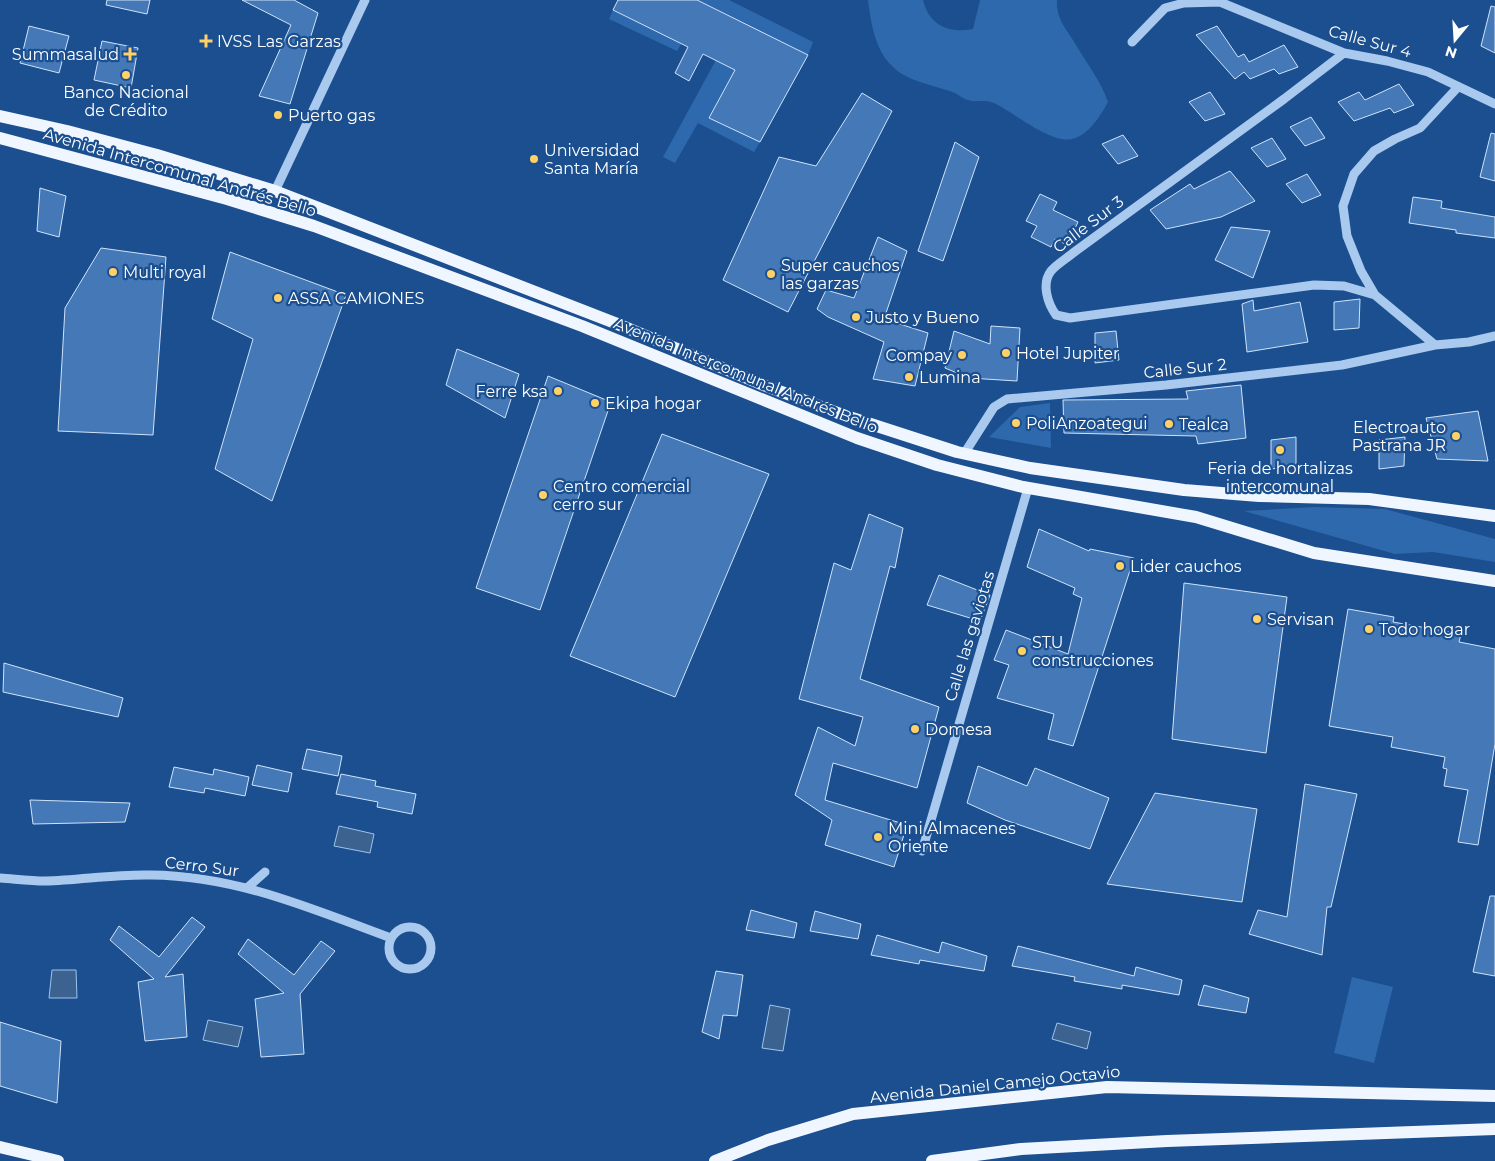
<svg xmlns="http://www.w3.org/2000/svg" width="1495" height="1161" font-family="Montserrat,sans-serif">
<style>
.green{fill:#2e69ad}
.water{fill:#3c6290;stroke:#9cc4f0}
.building{fill:#4478b7;stroke:#cfe3fa}
.lines{fill:none;stroke-linecap:round;stroke-linejoin:round}
.minor{stroke:#a9c9ee;stroke-width:9}
.major{stroke:#f0f6ff;stroke-width:12}
.poi-dot{fill:#ffd166;stroke:#1b4f8f;stroke-width:2}
.labels{text-anchor:middle;stroke-width:4.5;stroke-linejoin:round;paint-order:stroke}
.poi-label{font-size:16px;fill:#fff;stroke:#1b4f8f;text-anchor:start}
.street-label{font-size:16px;fill:#fff;stroke:#1b4f8f}
</style>
<rect width="100%" height="100%" fill="#1b4f8f"/>
<!-- green -->
<path class="green" d="M 697,0 L 729,0 L 813,42 L 808,55 Z
M 868,0 L 923,0 C 929,25 949,34 973,29 L 980,0 L 1057,0 C 1056,20 1067,29 1076,45 C 1087,64 1101,81 1108,102 C 1101,115 1088,136 1072,139 C 1051,144 1013,112 994,103 C 983,99 975,103 968,100 C 963,99 959,95 955,93 C 935,85 907,82 892,66 C 875,50 871,23 868,0 Z
M 613,10 L 681,44 L 677,51 L 609,19 Z
M 716,60 L 786,96 L 780,105 L 730,80 L 709,118 L 760,142 L 754,152 L 698,123 L 675,163 L 663,157 Z
M 1050,403 L 1051,448 L 989,437 L 1020,407 Z
M 1314,507 L 1385,509 L 1495,539 L 1495,562 L 1433,552 L 1395,554 L 1244,511 Z
M 1352,977 L 1393,987 L 1374,1063 L 1334,1053 Z"/>
<!-- water -->
<path class="water" d="M 339,826 L 374,834 L 370,853 L 334,846 Z
M 52,970 L 76,970 L 77,998 L 49,998 Z
M 770,1005 L 790,1009 L 783,1051 L 762,1048 Z
M 208,1020 L 243,1027 L 238,1047 L 203,1040 Z
M 1057,1023 L 1091,1032 L 1087,1049 L 1052,1039 Z"/>
<!-- building -->
<path class="building" d="M 107,0 L 150,0 L 147,14 L 106,5 Z
M 242,0 L 294,0 L 318,13 L 290,104 L 259,96 L 291,25 Z
M 618,0 L 697,0 L 808,55 L 760,142 L 709,118 L 735,70 L 703,54 L 689,81 L 675,73 L 688,47 L 613,10 Z
M 1491,6 L 1495,7 L 1495,53 L 1481,46 Z
M 29,26 L 69,36 L 59,73 L 20,63 Z
M 1217,26 L 1238,57 L 1244,54 L 1249,62 L 1284,45 L 1298,67 L 1279,74 L 1274,69 L 1250,79 L 1244,72 L 1235,79 L 1196,35 Z
M 102,41 L 138,48 L 131,88 L 94,80 Z
M 1399,84 L 1414,105 L 1394,113 L 1390,108 L 1354,121 L 1338,102 L 1359,92 L 1365,100 Z
M 1210,92 L 1225,114 L 1205,121 L 1189,102 Z
M 862,93 L 892,111 L 788,312 L 723,280 L 779,157 L 816,166 Z
M 1311,117 L 1325,138 L 1305,146 L 1290,127 Z
M 1491,133 L 1495,134 L 1495,181 L 1480,177 Z
M 1123,135 L 1138,156 L 1118,164 L 1102,144 Z
M 1272,138 L 1286,159 L 1267,167 L 1251,148 Z
M 955,142 L 979,157 L 943,261 L 918,251 Z
M 1230,171 L 1255,201 L 1221,217 L 1166,229 L 1150,210 L 1190,184 L 1194,189 Z
M 1307,174 L 1321,195 L 1302,203 L 1286,184 Z
M 40,188 L 66,196 L 59,237 L 37,231 Z
M 1040,194 L 1057,202 L 1053,210 L 1078,222 L 1067,245 L 1055,239 L 1051,247 L 1031,237 L 1037,226 L 1026,221 Z
M 1413,197 L 1442,201 L 1441,208 L 1495,217 L 1495,238 L 1456,233 L 1456,230 L 1409,223 Z
M 1231,227 L 1270,231 L 1253,278 L 1215,260 Z
M 878,237 L 907,251 L 884,319 L 928,333 L 915,386 L 873,379 L 884,342 L 828,317 L 817,309 L 826,290 L 854,298 Z
M 101,248 L 166,257 L 153,435 L 58,431 L 65,308 Z
M 230,252 L 346,295 L 272,501 L 215,469 L 253,339 L 212,319 Z
M 1360,299 L 1359,328 L 1334,330 L 1334,302 Z
M 1253,300 L 1254,311 L 1300,302 L 1308,342 L 1247,352 L 1242,304 Z
M 991,326 L 1020,328 L 1017,381 L 969,378 L 945,368 L 954,331 L 990,344 Z
M 1116,331 L 1119,360 L 1095,363 L 1095,333 Z
M 457,349 L 519,374 L 505,418 L 446,385 Z
M 548,376 L 611,402 L 540,610 L 476,588 Z
M 1241,385 L 1246,438 L 1198,444 L 1196,436 L 1064,433 L 1063,400 L 1188,399 L 1186,391 Z
M 1478,411 L 1488,461 L 1437,459 L 1426,418 Z
M 662,434 L 769,474 L 675,697 L 570,656 Z
M 1296,437 L 1296,466 L 1271,469 L 1271,440 Z
M 1405,437 L 1404,466 L 1379,469 L 1379,440 Z
M 869,514 L 903,528 L 895,568 L 890,566 L 860,679 L 939,707 L 917,788 L 833,763 L 825,800 L 907,825 L 894,867 L 825,845 L 832,820 L 795,795 L 818,727 L 855,746 L 863,717 L 799,699 L 834,563 L 851,570 Z
M 1039,529 L 1089,551 L 1090,549 L 1134,558 L 1073,746 L 1048,739 L 1054,714 L 997,698 L 1009,665 L 994,660 L 1006,630 L 1068,654 L 1082,598 L 1073,594 L 1075,588 L 1027,567 Z
M 939,575 L 990,595 L 980,621 L 927,605 Z
M 1184,583 L 1287,597 L 1266,753 L 1172,739 Z
M 1348,609 L 1394,617 L 1393,622 L 1461,634 L 1459,642 L 1495,649 L 1495,744 L 1478,845 L 1458,842 L 1468,790 L 1444,786 L 1447,769 L 1443,768 L 1445,757 L 1391,747 L 1393,737 L 1329,726 Z
M 4,663 L 123,698 L 118,717 L 3,692 Z
M 307,749 L 342,756 L 338,776 L 302,769 Z
M 257,765 L 292,773 L 288,792 L 252,785 Z
M 978,766 L 1027,786 L 1035,768 L 1109,798 L 1090,849 L 1005,820 L 967,803 Z
M 174,767 L 213,775 L 214,769 L 249,777 L 245,796 L 205,788 L 204,793 L 169,787 Z
M 341,774 L 376,781 L 375,786 L 416,794 L 412,814 L 377,807 L 378,802 L 336,794 Z
M 1305,784 L 1357,794 L 1331,907 L 1327,907 L 1322,955 L 1249,934 L 1258,910 L 1287,917 Z
M 1155,793 L 1257,809 L 1242,902 L 1107,884 Z
M 30,800 L 130,803 L 125,822 L 33,824 Z
M 1490,896 L 1495,896 L 1495,976 L 1473,972 Z
M 751,910 L 797,923 L 794,938 L 746,930 Z
M 815,911 L 861,924 L 858,939 L 810,931 Z
M 192,917 L 205,927 L 165,977 L 183,974 L 187,1037 L 145,1041 L 138,982 L 154,979 L 110,940 L 119,926 L 159,957 Z
M 877,935 L 939,953 L 942,942 L 987,956 L 984,971 L 920,960 L 919,964 L 871,955 Z
M 248,939 L 294,975 L 321,941 L 335,951 L 300,994 L 304,1054 L 261,1057 L 255,999 L 284,993 L 238,954 Z
M 1018,946 L 1134,976 L 1136,967 L 1182,980 L 1179,995 L 1122,985 L 1122,989 L 1074,981 L 1075,977 L 1012,966 Z
M 716,971 L 743,975 L 737,1016 L 723,1015 L 719,1039 L 702,1032 Z
M 1204,985 L 1249,998 L 1246,1013 L 1198,1005 Z
M 0,1022 L 61,1041 L 57,1103 L 0,1086 Z"/>
<g class="lines">
<!-- minor -->
<path class="minor" d="M 1132,42 L 1165,8 L 1184,3 L 1220,2 L 1344,53 L 1387,61 L 1428,72 L 1495,104
M 1344,53 L 1284,99 L 1073,253 C 1066,259 1057,264 1051,271 C 1041,284 1048,304 1056,315 L 1070,318 L 1314,285 L 1344,286 L 1375,295
M 1458,87 L 1420,128 L 1395,139 L 1374,151 L 1354,174 L 1343,206 L 1347,236 L 1361,271 L 1375,295 L 1435,345 L 1469,342 L 1495,336
M 275,191 L 365,0
M 964,454 L 994,407 L 1007,399 L 1166,385 L 1342,365 L 1435,345
M 922,851 L 1028,488
M 0,878 C 15,879 30,881 45,881 C 81,880 116,874 151,875 C 238,876 312,909 391,938
M 248,887 L 265,872
M389 948a21 21 0 1 1 42 0a21 21 0 1 1-42 0Z"/>
<!-- major -->
<path class="major" d="M 0,116 L 67,131 L 157,155 L 275,191 L 615,323 L 766,386 L 846,416 L 957,452 L 1030,468 L 1184,490 L 1259,496 L 1369,499 L 1495,516
M 0,138 L 227,199 L 314,226 L 582,326 L 857,438 L 937,465 L 1023,487 L 1196,517 L 1314,553 L 1495,581
M 0,1147 L 58,1161
M 715,1161 L 768,1140 L 853,1114 L 1107,1087 L 1495,1096
M 932,1161 L 1021,1149 L 1167,1141 L 1495,1129"/>
</g>
<!-- markers -->
<g class="poi-dot">
<path d="M203.5 33.5h5v5h5v5h-5v5h-5v-5h-5v-5h5z"/>
<path d="M127.5 46.5h5v5h5v5h-5v5h-5v-5h-5v-5h5z"/>
<circle cx="126" cy="75" r="5"/>
<circle cx="278" cy="115" r="5"/>
<circle cx="534" cy="159" r="5"/>
<circle cx="113" cy="272" r="5"/>
<circle cx="771" cy="274" r="5"/>
<circle cx="278" cy="298" r="5"/>
<circle cx="856" cy="317" r="5"/>
<circle cx="1006" cy="353" r="5"/>
<circle cx="962" cy="355" r="5"/>
<circle cx="909" cy="377" r="5"/>
<circle cx="558" cy="391" r="5"/>
<circle cx="595" cy="403" r="5"/>
<circle cx="1016" cy="423" r="5"/>
<circle cx="1169" cy="424" r="5"/>
<circle cx="1456" cy="436" r="5"/>
<circle cx="1280" cy="450" r="5"/>
<circle cx="543" cy="495" r="5"/>
<circle cx="1120" cy="566" r="5"/>
<circle cx="1257" cy="619" r="5"/>
<circle cx="1369" cy="629" r="5"/>
<circle cx="1022" cy="651" r="5"/>
<circle cx="915" cy="729" r="5"/>
<circle cx="878" cy="837" r="5"/>
</g>
<g class="labels">
<!-- poi labels -->
<g class="poi-label">
<text x="217" y="47">IVSS Las Garzas</text>
<text x="119" y="60" text-anchor="end">Summasalud</text>
<text x="126" y="98" text-anchor="middle">Banco Nacional<tspan x="126" dy="18">de Crédito</tspan></text>
<text x="288" y="121">Puerto gas</text>
<text x="544" y="156">Universidad<tspan x="544" dy="18">Santa María</tspan></text>
<text x="781" y="271">Super cauchos<tspan x="781" dy="18">las garzas</tspan></text>
<text x="123" y="278">Multi royal</text>
<text x="288" y="304">ASSA CAMIONES</text>
<text x="866" y="323">Justo y Bueno</text>
<text x="1016" y="359">Hotel Jupiter</text>
<text x="952" y="361" text-anchor="end">Compay</text>
<text x="919" y="383">Lumina</text>
<text x="548" y="397" text-anchor="end">Ferre ksa</text>
<text x="605" y="409">Ekipa hogar</text>
<text x="1026" y="429">PoliAnzoategui</text>
<text x="1179" y="430">Tealca</text>
<text x="1446" y="433" text-anchor="end">Electroauto<tspan x="1446" dy="18">Pastrana JR</tspan></text>
<text x="1280" y="474" text-anchor="middle">Feria de hortalizas<tspan x="1280" dy="18">intercomunal</tspan></text>
<text x="553" y="492">Centro comercial<tspan x="553" dy="18">cerro sur</tspan></text>
<text x="1130" y="572">Lider cauchos</text>
<text x="1267" y="625">Servisan</text>
<text x="1379" y="635">Todo hogar</text>
<text x="1032" y="648">STU<tspan x="1032" dy="18">construcciones</tspan></text>
<text x="925" y="735">Domesa</text>
<text x="888" y="834">Mini Almacenes<tspan x="888" dy="18">Oriente</tspan></text>
</g>
<!-- street labels -->
<g class="street-label">
<text transform="translate(1370 41) rotate(15)" y="6">Calle Sur 4</text>
<text transform="translate(180 172) rotate(16)" y="6">Avenida Intercomunal Andrés Bello</text>
<text transform="translate(1088 224) rotate(-37)" y="6">Calle Sur 3</text>
<text transform="translate(1185 368) rotate(-6)" y="6">Calle Sur 2</text>
<text transform="translate(746 375) rotate(22)" y="6">Avenida Intercomunal Andrés Bello</text>
<text transform="translate(969 636) rotate(-73)" y="6">Calle las gaviotas</text>
<text transform="translate(202 866) rotate(7)" y="6">Cerro Sur</text>
<text transform="translate(995 1084) rotate(-6)" y="6">Avenida Daniel Camejo Octavio</text>
</g>
</g>
<!-- north arrow -->
<g transform="translate(1455 40) rotate(198)" stroke="#1b4f8f" stroke-width="4" paint-order="stroke">
<path d="M0-4L9 19L0 12L-9 19Z" fill="#ffffff"/>
<text y="-8" font-size="14" font-weight="bold" text-anchor="middle" fill="#ffffff">N</text>
</g>
</svg>
